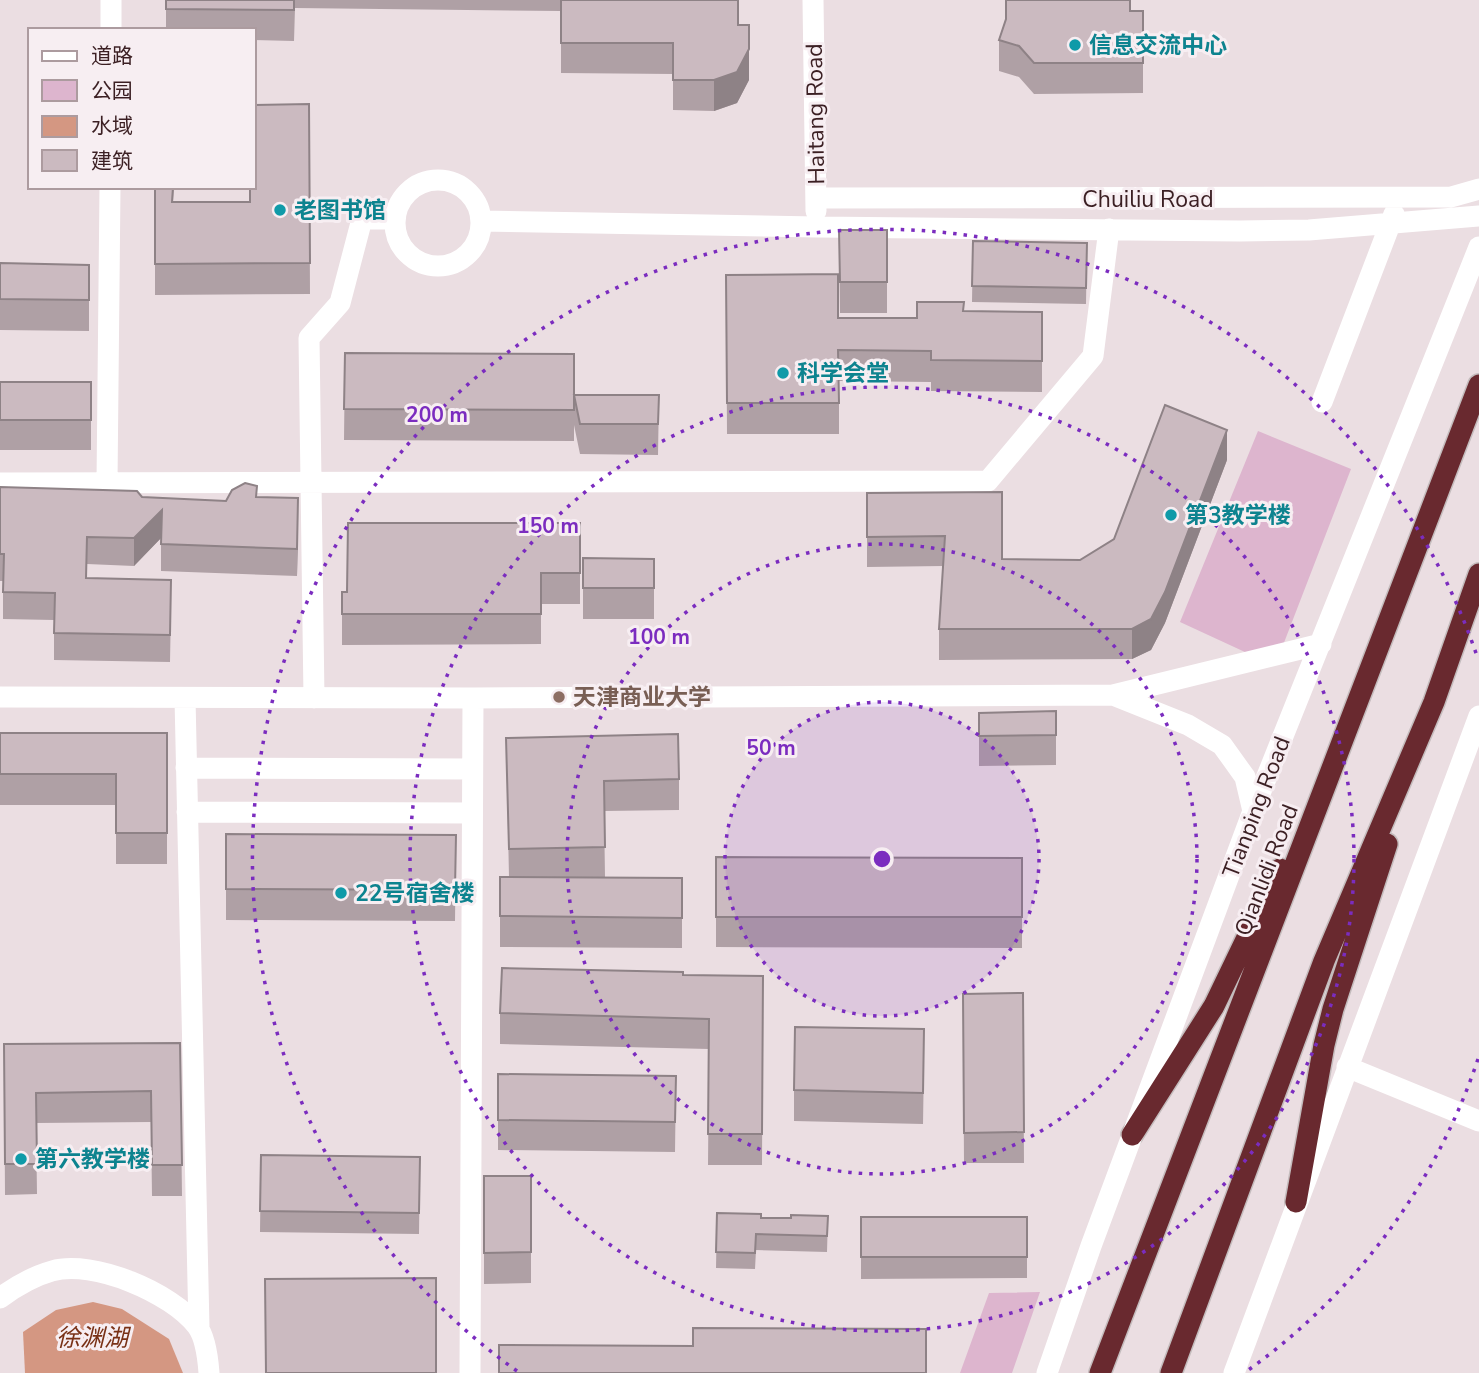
<svg xmlns="http://www.w3.org/2000/svg" width="1479" height="1373" font-family="'Nunito Sans','Noto Sans SC',sans-serif">
<style>
.green{fill:#ddb5ce}
.water{fill:#d49782}
.lines{fill:none;stroke-linecap:round;stroke-linejoin:round}
.highway-casing{stroke:#c4bcbd;stroke-width:24}
.minor{stroke:#fff;stroke-width:21}
.highway{stroke:#69292f;stroke-width:21}
.wall{fill:#afa0a5}
.shaded-wall{fill:#8e8286}
.building{fill:#cbbac0;stroke:#8e8286;stroke-width:2}
.ring{fill:none;stroke:#7b2cbf;stroke-width:3.5;stroke-dasharray:3.5 7}
.culture-dot{fill:#0f9aa8;stroke:#f7eef2;stroke-width:2.5}
.education-dot{fill:#8d6e63;stroke:#f7eef2;stroke-width:2.5}
.labels{text-anchor:middle;stroke-width:6;stroke-linejoin:round;paint-order:stroke}
.culture-label{font-size:23px;font-weight:bold;fill:#0d838f;stroke:#f7eef2;text-anchor:start}
.street-label{font-size:23px;fill:#3b1f23;stroke:#f7eef2}
.education-label{font-size:23px;font-weight:bold;fill:#785e54;stroke:#f7eef2;text-anchor:start}
.water-label{font-size:24px;font-style:italic;fill:#793116;stroke:#f7eef2}
.centre{fill:#7b2cbf;stroke:#f7eef2;stroke-width:3.5}
.ring-label{font-size:21px;text-anchor:middle;font-weight:bold;fill:#7b2cbf;stroke:#f7eef2;stroke-width:6;stroke-linejoin:round;paint-order:stroke}
</style>
<rect width="100%" height="100%" fill="#ebdee2"/>
<!-- green -->
<path class="green" d="M 1258,431 L 1351,469 L 1275,666 L 1180,622 Z
M 1040,1292 L 1012,1373 L 960,1373 L 989,1293 Z"/>
<!-- water -->
<path class="water" d="M 93,1302 L 122,1309 L 169,1339 L 183,1373 L 25,1373 L 23,1332 L 56,1310 Z"/>
<g class="lines">
<!-- highway casing -->
<g class="highway-casing">
<path id="highway" d="M 1132,1135 L 1214,1006 L 1280,869
M 1296,1202 L 1324,1045 L 1333,1009 L 1387,844
M 1100,1373 L 1479,385
M 1171,1373 L 1324,961 L 1434,702 L 1479,574"/>
</g>
<!-- minor -->
<path class="minor" d="M 813,0 L 816,211
M 111,30 L 111,0
M395 223a43 43 0 1 1 86 0a43 43 0 1 1-86 0Z
M 816,198 L 1451,197 L 1479,189
M 481,221 L 817,227 L 1240,231 L 1309,230 L 1479,216
M 1322,402 L 1394,214
M 0,483 L 988,481 L 1093,356 L 1109,229
M 107,483 L 110,187
M 1113,695 L 1188,725 L 1222,745 L 1245,777 L 1253,811
M 0,697 L 473,698 L 1113,695 L 1321,644
M 185,698 L 199,1328
M 314,698 L 309,338 L 340,303 L 362,219 L 395,219
M 186,768 L 472,769
M 187,812 L 472,813
M 1347,1067 L 1479,1121
M 0,1298 C 15,1287 34,1276 52,1271 C 93,1259 172,1293 197,1326 C 206,1338 208,1359 209,1373
M 470,1373 L 473,698
M 1047,1373 L 1091,1246 L 1253,811 L 1479,247
M 1234,1373 L 1479,716"/>
<!-- highway -->
<use href="#highway" class="highway"/>
</g>
<!-- wall -->
<path class="wall" d="M 166,0 L 739,0 L 738,25 L 749,80 L 737,103 L 714,111 L 673,110 L 673,74 L 561,73 L 561,11 L 295,8 L 294,41 L 254,40 L 254,30 L 166,30 Z
M 1130,11 L 1143,11 L 1143,93 L 1034,94 L 1019,77 L 999,71 L 999,40 L 1006,20 Z
M 309,104 L 310,294 L 155,295 L 155,187 L 174,187 L 173,202 L 250,202 Z
M 839,230 L 887,230 L 887,313 L 840,313 Z
M 973,241 L 1087,243 L 1086,304 L 972,302 Z
M 0,263 L 89,265 L 89,331 L 0,330 Z
M 726,275 L 838,318 L 917,318 L 964,311 L 1042,312 L 1042,392 L 931,391 L 931,382 L 839,381 L 839,434 L 727,434 Z
M 345,353 L 574,354 L 574,441 L 344,440 Z
M 0,382 L 91,382 L 91,450 L 0,450 Z
M 574,395 L 659,395 L 658,455 L 580,454 L 574,425 Z
M 1227,460 L 1165,623 L 1151,650 L 1132,659 L 939,660 L 939,629 L 943,566 L 867,567 L 867,493 L 1002,559 L 1080,560 L 1114,539 Z
M 0,487 L 142,497 L 226,501 L 257,497 L 298,525 L 297,576 L 161,571 L 161,538 L 134,566 L 87,564 L 87,578 L 171,607 L 170,662 L 54,660 L 54,620 L 3,619 L 3,581 L 0,581 Z
M 580,523 L 580,604 L 541,604 L 541,644 L 342,645 L 342,592 L 347,592 Z
M 583,558 L 654,559 L 654,619 L 583,619 Z
M 1056,711 L 1056,765 L 979,766 L 979,713 Z
M 0,733 L 167,733 L 167,864 L 116,864 L 116,805 L 0,805 Z
M 506,738 L 679,779 L 679,810 L 604,811 L 605,877 L 682,878 L 682,948 L 500,947 L 500,877 L 509,877 Z
M 226,834 L 456,835 L 455,921 L 226,920 Z
M 716,857 L 1022,858 L 1022,948 L 716,947 Z
M 683,975 L 763,976 L 762,1165 L 708,1165 L 709,1049 L 500,1044 L 500,1013 Z
M 1023,993 L 1024,1163 L 964,1163 L 963,994 Z
M 180,1043 L 182,1196 L 152,1196 L 151,1122 L 36,1123 L 37,1194 L 5,1195 L 4,1044 Z
M 924,1060 L 923,1124 L 794,1121 L 794,1090 Z
M 498,1074 L 676,1076 L 675,1152 L 498,1150 Z
M 261,1155 L 420,1157 L 419,1234 L 260,1232 Z
M 484,1176 L 531,1176 L 531,1283 L 484,1284 Z
M 717,1213 L 761,1218 L 791,1218 L 828,1216 L 827,1252 L 756,1250 L 755,1269 L 716,1268 Z
M 861,1217 L 1027,1217 L 1027,1278 L 861,1279 Z"/>
<!-- shaded-wall -->
<path class="shaded-wall" d="M 749,25 L 749,80 L 737,103 L 714,111 L 714,80 Z
M 1227,430 L 1227,460 L 1165,623 L 1151,650 L 1132,659 L 1132,629 Z
M 298,498 L 298,525 L 297,576 L 297,549 Z
M 162,510 L 162,537 L 134,566 L 134,538 Z"/>
<!-- building -->
<path class="building" d="M 166,0 L 294,0 L 294,10 L 166,9 Z
M 561,0 L 738,0 L 738,25 L 749,25 L 749,49 L 737,72 L 714,80 L 673,80 L 673,43 L 561,43 Z
M 1006,0 L 1130,0 L 1130,11 L 1143,11 L 1143,63 L 1034,63 L 1019,46 L 999,40 L 1006,19 Z
M 309,104 L 310,263 L 155,264 L 155,187 L 173,187 L 172,202 L 250,202 L 250,187 L 254,187 L 254,105 Z
M 839,230 L 887,230 L 887,282 L 840,282 Z
M 973,241 L 1087,243 L 1086,288 L 972,286 Z
M 0,263 L 89,265 L 89,300 L 0,299 Z
M 838,274 L 838,318 L 917,318 L 917,302 L 964,302 L 963,311 L 1042,312 L 1042,361 L 931,360 L 931,351 L 838,350 L 839,403 L 727,403 L 726,275 Z
M 345,353 L 574,354 L 574,410 L 344,409 Z
M 0,382 L 91,382 L 91,420 L 0,420 Z
M 574,395 L 659,395 L 658,424 L 580,424 Z
M 1165,405 L 1227,430 L 1165,592 L 1151,619 L 1132,629 L 939,629 L 945,536 L 867,537 L 867,493 L 1002,492 L 1002,559 L 1080,560 L 1114,539 Z
M 245,483 L 257,486 L 256,497 L 298,498 L 297,549 L 161,544 L 162,510 L 134,538 L 87,537 L 86,578 L 171,580 L 170,635 L 54,633 L 55,593 L 3,592 L 4,554 L 0,554 L 0,487 L 137,491 L 142,497 L 226,501 L 232,490 Z
M 348,523 L 580,523 L 580,573 L 541,573 L 541,614 L 342,614 L 342,592 L 347,592 Z
M 583,558 L 654,559 L 654,588 L 583,588 Z
M 1056,711 L 1056,735 L 979,736 L 979,713 Z
M 0,733 L 167,733 L 167,833 L 116,833 L 116,774 L 0,774 Z
M 678,734 L 679,779 L 604,781 L 605,847 L 509,849 L 506,738 Z
M 226,834 L 456,835 L 455,890 L 226,889 Z
M 716,857 L 1022,858 L 1022,917 L 716,917 Z
M 500,877 L 682,878 L 682,918 L 500,916 Z
M 502,968 L 683,972 L 683,975 L 763,976 L 762,1134 L 708,1134 L 709,1019 L 500,1013 Z
M 1023,993 L 1024,1132 L 964,1133 L 963,994 Z
M 795,1027 L 924,1029 L 923,1093 L 794,1090 Z
M 180,1043 L 182,1165 L 152,1165 L 151,1091 L 36,1093 L 37,1164 L 5,1164 L 4,1044 Z
M 498,1074 L 676,1076 L 675,1122 L 498,1120 Z
M 261,1155 L 420,1157 L 419,1213 L 260,1211 Z
M 484,1176 L 531,1176 L 531,1252 L 484,1253 Z
M 717,1213 L 761,1214 L 761,1218 L 791,1218 L 791,1215 L 828,1216 L 827,1236 L 756,1234 L 755,1253 L 716,1252 Z
M 861,1217 L 1027,1217 L 1027,1257 L 861,1257 Z
M 436,1278 L 436,1373 L 266,1373 L 265,1279 Z
M 693,1328 L 926,1329 L 926,1373 L 499,1373 L 499,1345 L 693,1346 Z"/>
<!-- distance rings -->
<circle cx="882" cy="859" r="157" fill="#7b2cbf" fill-opacity=".12"/>
<g class="ring">
<circle cx="882" cy="859" r="157"/>
<circle cx="882" cy="859" r="315"/>
<circle cx="882" cy="859" r="472"/>
<path d="M1478 1059A629 629 0 0 1 1247 1371M517 1371A629 629 0 1 1 1478 659"/>
</g>
<!-- markers -->
<g class="culture-dot">
<circle cx="1075" cy="45" r="7"/>
<circle cx="280" cy="210" r="7"/>
<circle cx="783" cy="373" r="7"/>
<circle cx="1171" cy="515" r="7"/>
<circle cx="341" cy="893" r="7"/>
<circle cx="21" cy="1159" r="7"/>
</g>
<circle class="education-dot" cx="559" cy="697" r="7"/>
<g class="labels">
<!-- culture labels -->
<g class="culture-label">
<text x="1089" y="53">信息交流中心</text>
<text x="294" y="218">老图书馆</text>
<text x="797" y="381">科学会堂</text>
<text x="1185" y="523">第3教学楼</text>
<text x="355" y="901">22号宿舍楼</text>
<text x="35" y="1167">第六教学楼</text>
</g>
<!-- street labels -->
<g class="street-label">
<text transform="translate(815 114) rotate(-91)" y="8">Haitang Road</text>
<text x="1148" y="207">Chuiliu Road</text>
<text transform="translate(1256 807) rotate(-69)" y="8">Tianping Road</text>
<text transform="translate(1266 870) rotate(-69)" y="8">Qianlidi Road</text>
</g>
<!-- education labels -->
<g class="education-label">
<text x="573" y="705">天津商业大学</text>
</g>
<!-- water labels -->
<g class="water-label">
<text x="92" y="1346">徐渊湖</text>
</g>
</g>
<circle cx="882" cy="859" r="10" class="centre"/>
<g class="ring-label">
<text x="437" y="422">200 m</text>
<text x="548" y="533">150 m</text>
<text x="659" y="644">100 m</text>
<text x="771" y="755">50 m</text>
</g>
<!-- legend -->
<rect x="28" y="28" width="228" height="161" fill="#f7eef2" stroke="#ac9b9f" stroke-width="2"/>
<rect x="42" y="51" width="35" height="10" fill="#ffffff" stroke="#ac9b9f" stroke-width="2"/>
<text x="91" y="63" font-size="21" fill="#3b1f23">道路</text>
<rect x="42" y="80" width="35" height="21" fill="#ddb5ce" stroke="#ac9b9f" stroke-width="2"/>
<text x="91" y="98" font-size="21" fill="#3b1f23">公园</text>
<rect x="42" y="116" width="35" height="21" fill="#d49782" stroke="#ac9b9f" stroke-width="2"/>
<text x="91" y="133" font-size="21" fill="#3b1f23">水域</text>
<rect x="42" y="150" width="35" height="21" fill="#cbbac0" stroke="#ac9b9f" stroke-width="2"/>
<text x="91" y="168" font-size="21" fill="#3b1f23">建筑</text>
</svg>
